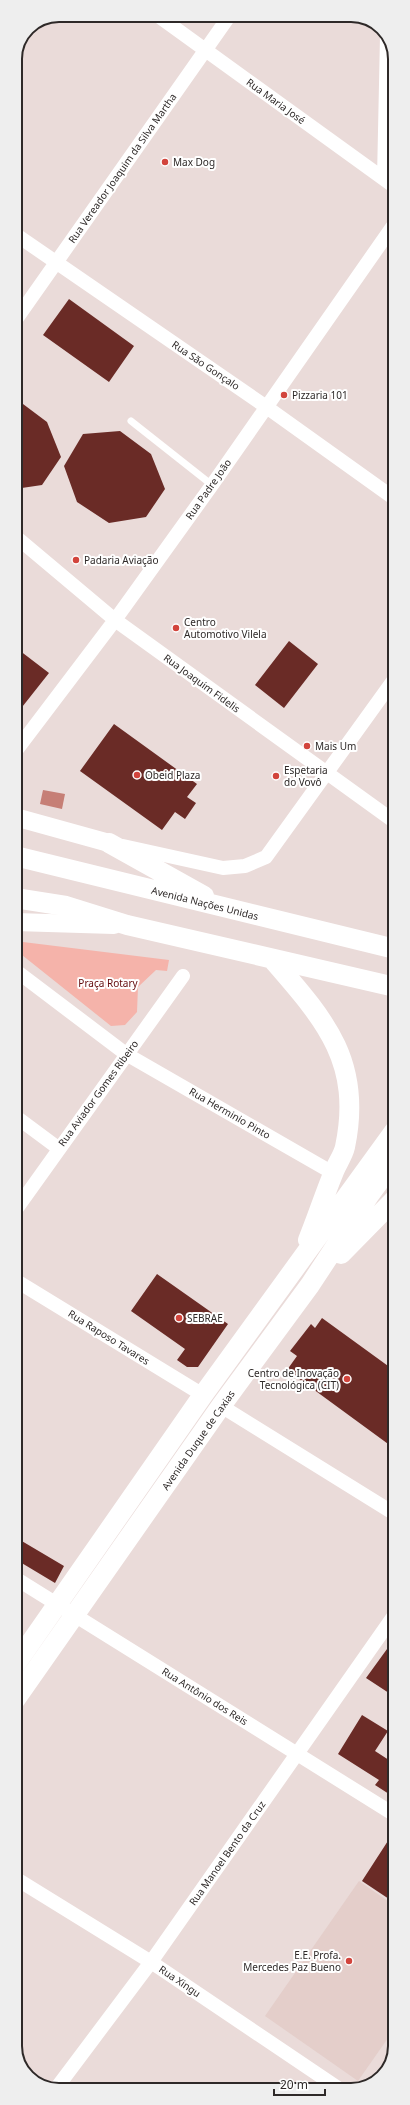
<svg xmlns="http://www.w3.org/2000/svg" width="410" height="2105" font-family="'Noto Sans',sans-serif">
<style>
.built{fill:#e4ceca}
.green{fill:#f5b3aa}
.water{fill:#c67f76}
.building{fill:#6a2b26}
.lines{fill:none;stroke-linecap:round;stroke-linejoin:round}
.service{stroke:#fff;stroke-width:7}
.minor{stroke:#fff;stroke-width:14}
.tertiary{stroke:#fff;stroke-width:18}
.secondary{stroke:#fff;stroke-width:20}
.poi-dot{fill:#d2443c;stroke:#fff;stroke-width:1.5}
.labels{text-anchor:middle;stroke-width:4;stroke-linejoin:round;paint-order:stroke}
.street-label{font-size:10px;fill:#2e2928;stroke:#fff}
.poi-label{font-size:10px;fill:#2e2928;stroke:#fff;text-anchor:start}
.park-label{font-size:10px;fill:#62080a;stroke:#fff}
.rim{fill:none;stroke:#2e2928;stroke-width:2}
</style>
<rect width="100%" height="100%" fill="#eadbd9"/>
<!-- built -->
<path class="built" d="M 359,1881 L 395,1906 L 395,2028 L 358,2081 L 265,2016 Z"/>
<!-- green -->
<path class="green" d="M 23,942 L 169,960 L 167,971 L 156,970 L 138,987 L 137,1012 L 125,1025 L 111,1026 L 17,951 Z"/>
<!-- water -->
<path class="water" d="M 43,790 L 65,794 L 62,809 L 40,804 Z"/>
<!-- building -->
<path class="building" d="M 69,299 L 134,346 L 109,382 L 43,335 Z
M 15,398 L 47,422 L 61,457 L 42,485 L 15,489 Z
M 120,431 L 151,454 L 165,489 L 146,517 L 109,523 L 77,502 L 64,466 L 83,434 Z
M 289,641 L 318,664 L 284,708 L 255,685 Z
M 15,647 L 49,673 L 15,716 Z
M 114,724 L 197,784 L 187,797 L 196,803 L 185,819 L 175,812 L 162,830 L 80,771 Z
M 157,1274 L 228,1324 L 198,1367 L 187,1367 L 177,1360 L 185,1349 L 131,1311 Z
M 322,1318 L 395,1371 L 395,1449 L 287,1370 L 297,1356 L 290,1351 L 311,1324 L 315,1328 Z
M 15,1537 L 64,1566 L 55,1583 L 15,1559 Z
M 395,1638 L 395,1697 L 366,1678 Z
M 362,1715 L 388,1731 L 375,1751 L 395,1764 L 395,1785 L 389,1794 L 375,1785 L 379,1780 L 338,1754 Z
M 395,1830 L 395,1903 L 362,1881 Z"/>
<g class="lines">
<!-- service -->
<path class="service" d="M 131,421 L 212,485"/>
<!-- minor -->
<path class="minor" d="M 157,15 L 395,187
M 384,178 L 387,37
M 15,234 L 265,406 L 395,499
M 15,321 L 230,15
M 15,536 L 115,620 L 395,822
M 15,752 L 115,620 L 212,485 L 395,223
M 123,846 L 223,868 L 245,866 L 266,857 L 395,678
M 15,970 L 126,1054 L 333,1173
M 15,1116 L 58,1148
M 15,1211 L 183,976
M 15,1280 L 203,1395
M 221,1406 L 395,1514
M 15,1578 L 395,1815
M 15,1878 L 151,1962 L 341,2090
M 382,2076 L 386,2071
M 55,2090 L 151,1962 L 395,1614"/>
<!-- tertiary -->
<path class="tertiary" d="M 15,817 L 109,843
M 15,922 L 114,925"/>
<!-- secondary -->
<path class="secondary" d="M 109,843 L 204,896
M 15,856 L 395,949
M 15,898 L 66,906 L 127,925 L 395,987
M 272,959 C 324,1019 363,1061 345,1147 C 343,1156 336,1165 333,1174 C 324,1196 317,1218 308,1240
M 341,1254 L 395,1199
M 15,1665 L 203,1395 L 395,1130
M 15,1700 L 221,1406 L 310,1285 L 370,1194 L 395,1160"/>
</g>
<!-- markers -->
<g class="poi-dot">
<circle cx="165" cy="162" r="4"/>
<circle cx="284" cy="395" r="4"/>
<circle cx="76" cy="560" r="4"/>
<circle cx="176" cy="628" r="4"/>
<circle cx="307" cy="746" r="4"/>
<circle cx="137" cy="775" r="4"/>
<circle cx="276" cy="776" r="4"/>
<circle cx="179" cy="1318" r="4"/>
<circle cx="347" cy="1379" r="4"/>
<circle cx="349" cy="1961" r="4"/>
</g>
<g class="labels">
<!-- street labels -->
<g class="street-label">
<text transform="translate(276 101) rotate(36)" y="4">Rua Maria José</text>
<text transform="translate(122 168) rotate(-55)" y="4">Rua Vereador Joaquim da Silva Martha</text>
<text transform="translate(206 365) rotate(34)" y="4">Rua São Gonçalo</text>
<text transform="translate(208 489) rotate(-55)" y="4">Rua Padre João</text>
<text transform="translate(202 683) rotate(36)" y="4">Rua Joaquim Fidelis</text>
<text transform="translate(205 903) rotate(14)" y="4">Avenida Nações Unidas</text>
<text transform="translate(98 1093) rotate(-54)" y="4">Rua Aviador Gomes Ribeiro</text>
<text transform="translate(230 1113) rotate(30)" y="4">Rua Herminio Pinto</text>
<text transform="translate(109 1337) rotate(32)" y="4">Rua Raposo Tavares</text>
<text transform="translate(198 1440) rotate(-55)" y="4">Avenida Duque de Caxias</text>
<text transform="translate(205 1696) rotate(32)" y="4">Rua Antônio dos Reis</text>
<text transform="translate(227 1853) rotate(-55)" y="4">Rua Manoel Bento da Cruz</text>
<text transform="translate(180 1981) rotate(34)" y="4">Rua Xingu</text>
</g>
<!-- poi labels -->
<g class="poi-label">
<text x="173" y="166">Max Dog</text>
<text x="292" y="399">Pizzaria 101</text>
<text x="84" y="564">Padaria Aviação</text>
<text x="184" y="626">Centro<tspan x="184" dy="12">Automotivo Vilela</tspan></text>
<text x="315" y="750">Mais Um</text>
<text x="284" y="774">Espetaria<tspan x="284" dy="12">do Vovô</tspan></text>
<text x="145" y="779">Obeid Plaza</text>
<text x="187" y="1322">SEBRAE</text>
<text x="339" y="1377" text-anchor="end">Centro de Inovação<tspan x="339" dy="12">Tecnológica (CIT)</tspan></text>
<text x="341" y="1959" text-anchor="end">E.E. Profa.<tspan x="341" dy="12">Mercedes Paz Bueno</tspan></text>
</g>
<!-- park labels -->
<g class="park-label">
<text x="108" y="987">Praça Rotary</text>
</g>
</g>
<!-- crop -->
<path d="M0 0H410V2105H0ZM59 22H351A37 37 0 0 1 388 59V2046A37 37 0 0 1 351 2083H59A37 37 0 0 1 22 2046V59A37 37 0 0 1 59 22Z" fill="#eee" fill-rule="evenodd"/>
<path class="rim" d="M59 22H351A37 37 0 0 1 388 59V2046A37 37 0 0 1 351 2083H59A37 37 0 0 1 22 2046V59A37 37 0 0 1 59 22Z"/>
<!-- scale -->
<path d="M274 2089v6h51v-6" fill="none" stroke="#2e2928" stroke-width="2"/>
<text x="280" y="2089" font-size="12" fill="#2e2928" stroke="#ffffff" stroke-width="3" paint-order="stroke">20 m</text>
</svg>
